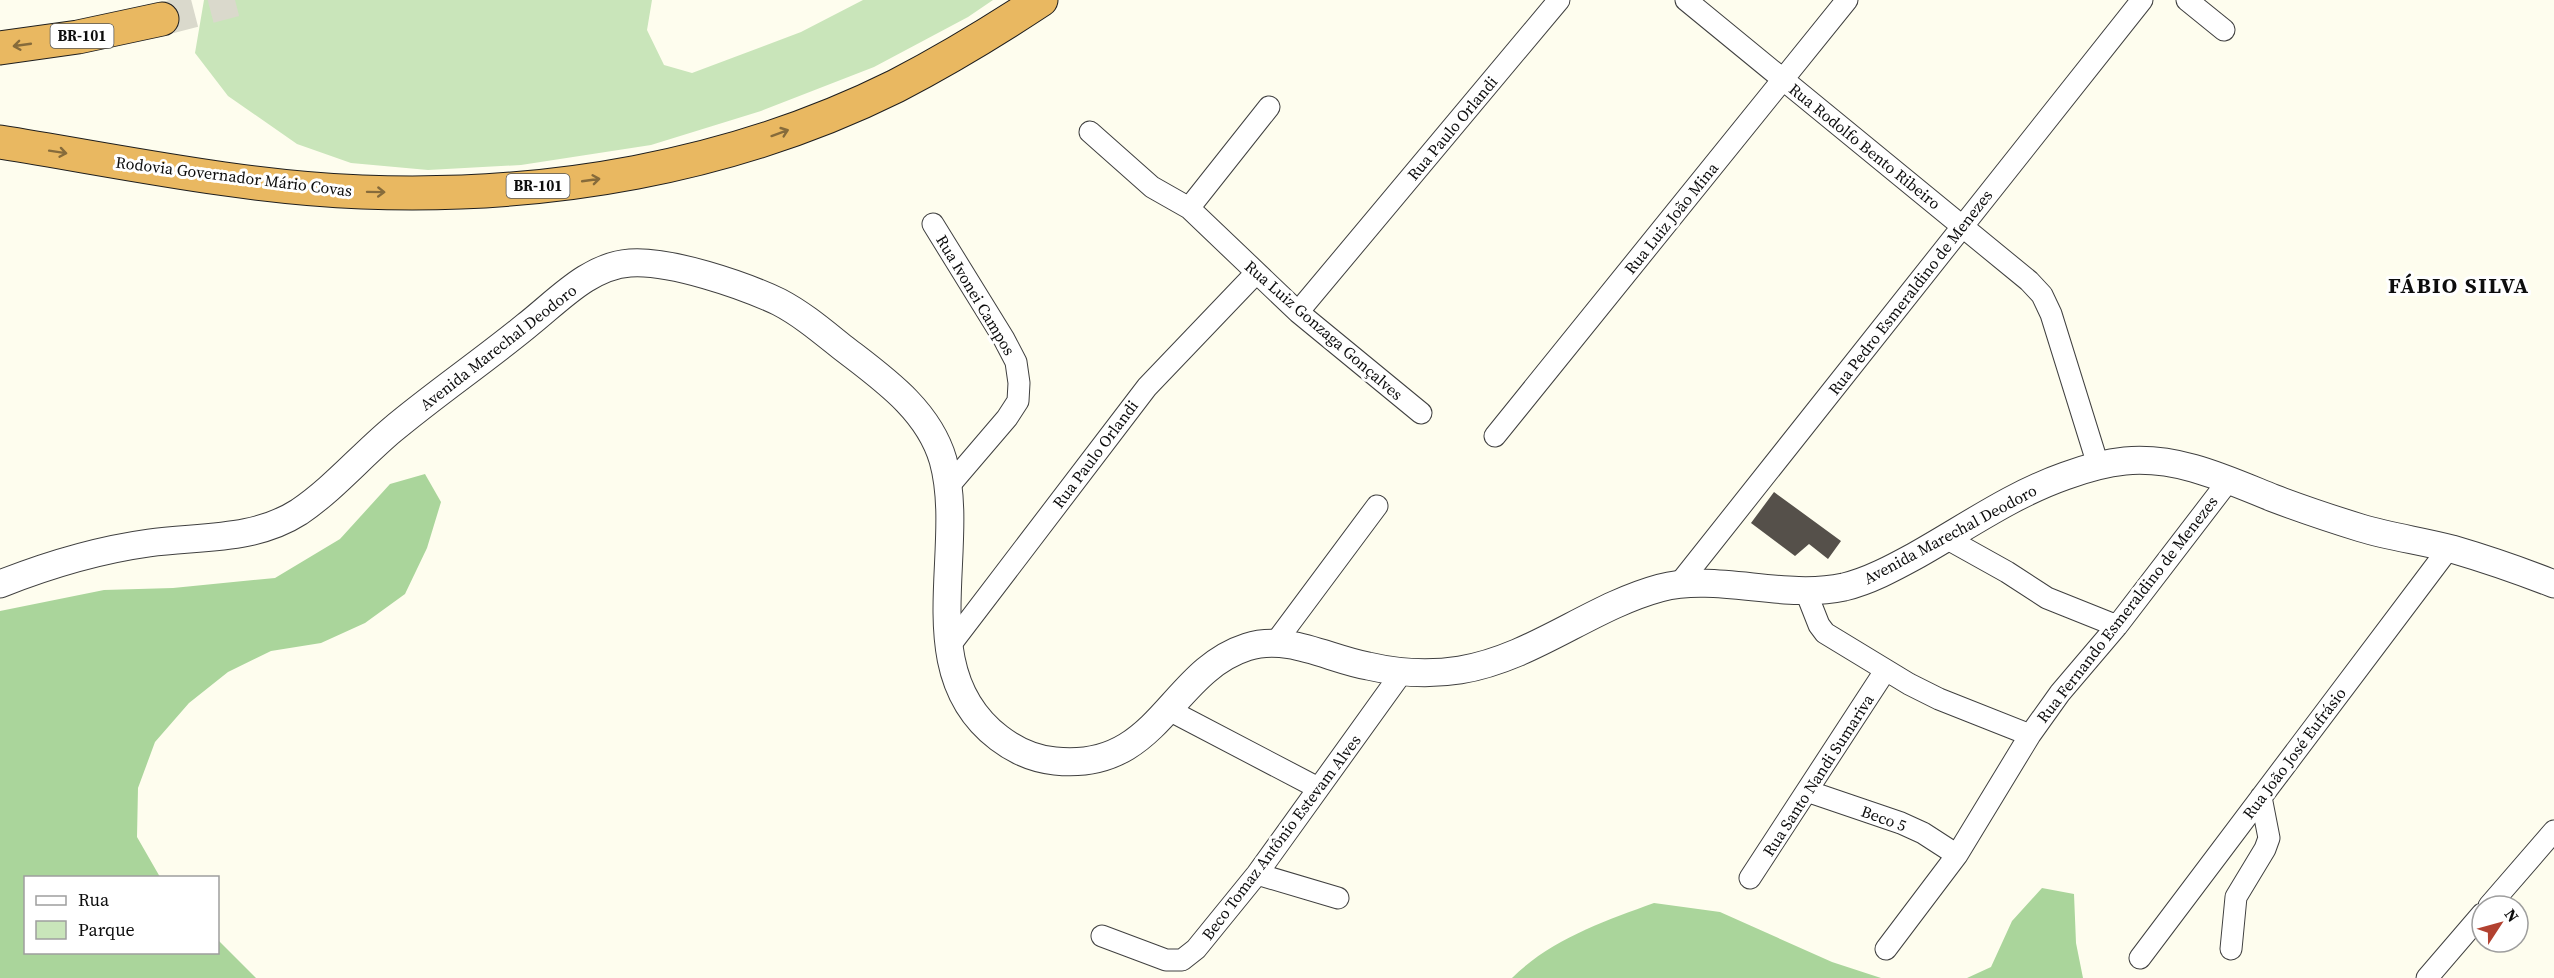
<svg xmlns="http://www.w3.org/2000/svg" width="2554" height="978" font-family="'Source Serif 4',serif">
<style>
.green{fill:#c9e5ba}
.forest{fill:#aad59b}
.building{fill:#55504a}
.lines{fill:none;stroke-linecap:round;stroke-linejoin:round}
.motorway-tunnel{stroke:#dad9cc;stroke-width:33;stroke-dasharray:33 16;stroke-linecap:butt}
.minor-casing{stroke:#404040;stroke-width:23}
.tertiary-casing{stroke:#404040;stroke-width:29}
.motorway-casing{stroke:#1e1e1e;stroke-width:35}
.minor{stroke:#fff;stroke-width:21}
.tertiary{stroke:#fff;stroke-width:27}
.motorway{stroke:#e9b861;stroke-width:33}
.oneway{stroke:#866b3b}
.labels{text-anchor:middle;stroke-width:6;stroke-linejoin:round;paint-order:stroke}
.shield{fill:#fff;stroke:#565656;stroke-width:1.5}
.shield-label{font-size:15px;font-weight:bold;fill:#0d0d0d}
.street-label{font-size:16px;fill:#0d0d0d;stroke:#fff}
.district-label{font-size:22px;font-weight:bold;letter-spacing:1.5px;fill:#0d0d0d;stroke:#fff}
</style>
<rect width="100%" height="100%" fill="#fefdee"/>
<!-- green -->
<path class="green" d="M 204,0 L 652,0 L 647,30 L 664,65 L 692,73 L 801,32 L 863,0 L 993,0 L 968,17 L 874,67 L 761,111 L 651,145 L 521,165 L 428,170 L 351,163 L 297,144 L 228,96 L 195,53 Z"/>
<!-- forest -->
<path class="forest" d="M 425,474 L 441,502 L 427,548 L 405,594 L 365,623 L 321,643 L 271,651 L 228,672 L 189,703 L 155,742 L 138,788 L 137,837 L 160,877 L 26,878 L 26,952 L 218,952 L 218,940 L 256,978 L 0,978 L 0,611 L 104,590 L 173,588 L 275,578 L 340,539 L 390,484 Z
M 2042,888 L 2074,894 L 2076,943 L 2083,978 L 1967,978 L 1991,967 L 2012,921 Z
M 1654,903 L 1720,912 L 1832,962 L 1881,978 L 1512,978 C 1550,940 1604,921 1654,903 Z"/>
<!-- building -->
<path class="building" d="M 1774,492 L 1841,541 L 1828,559 L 1809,544 L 1795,556 L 1751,523 Z"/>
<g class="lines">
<!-- motorway-tunnel -->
<path class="motorway-tunnel" d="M 162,19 L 235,0"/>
<!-- minor casing -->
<g class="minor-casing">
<path id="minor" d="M 1686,0 L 2029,281 L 2042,295 L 2051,314 L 2098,465
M 2187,0 L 2224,30
M 1090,132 L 1152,187 L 1189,208 L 1298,312 L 1421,413
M 1189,208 L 1269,107
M 933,224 L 1004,339 L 1016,362 L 1019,383 L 1018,401 L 1007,418 L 948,487
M 1298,312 L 1559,0
M 1495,436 L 1847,0
M 1946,538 L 2007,572 L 2047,598 L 2117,626
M 1679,584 L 2142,0
M 1806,592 L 1819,625 L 1825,633 L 1909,684 L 1939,699 L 2030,735
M 1275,643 L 1377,506
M 948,648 L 1147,387 L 1256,273
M 1169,710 L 1318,788
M 1807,791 L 1901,823 L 1923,833 L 1957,855
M 1257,874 L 1338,898
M 1750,878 L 1885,671
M 2489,906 L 2554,831
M 1102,936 L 1166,960 L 1182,960 L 1196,949 L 1257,874 L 1403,671
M 1886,949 L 1957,855 L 2030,735 L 2060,693 L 2117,626 L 2229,480
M 2231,949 L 2236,897 L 2265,849 L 2269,838 L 2261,797
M 2140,958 L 2449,548
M 2427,978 L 2482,914"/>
</g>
<!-- tertiary casing -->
<g class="tertiary-casing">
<path id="tertiary" d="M 0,584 C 48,565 98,550 149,543 C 200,536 254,541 299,512 C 333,489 360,457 392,430 C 435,394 482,362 526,326 C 557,302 588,266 630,263 C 670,260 743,285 779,302 C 802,314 822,331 842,347 C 882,378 928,409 943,460 C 968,549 910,670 999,738 C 1016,751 1034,759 1055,761 C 1159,772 1169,672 1247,647 C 1288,634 1329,659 1368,666 C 1398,673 1429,675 1460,670 C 1533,658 1590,607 1660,588 C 1717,573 1783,600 1844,587 C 1869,581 1893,568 1915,556 C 1965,528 2011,495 2065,476 C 2084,469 2104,463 2125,461 C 2178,456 2226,479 2273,498 C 2302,509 2332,519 2361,528 C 2391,537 2422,541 2452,549 C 2486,559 2521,571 2554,584"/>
</g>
<!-- motorway casing -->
<g class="motorway-casing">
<path id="motorway" d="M 0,48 L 78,37 L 162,19
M 0,142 C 119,161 240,187 362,192 C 545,199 731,168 896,86 C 946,60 994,31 1041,0"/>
</g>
<!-- minor -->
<use href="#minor" class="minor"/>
<!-- tertiary -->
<use href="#tertiary" class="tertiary"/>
<!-- motorway -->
<use href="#motorway" class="motorway"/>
</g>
<!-- one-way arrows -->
<defs><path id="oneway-shaft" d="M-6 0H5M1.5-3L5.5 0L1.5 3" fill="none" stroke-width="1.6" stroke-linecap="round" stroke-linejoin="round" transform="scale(1.5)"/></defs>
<g class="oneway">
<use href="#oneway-shaft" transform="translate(22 45) rotate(172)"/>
<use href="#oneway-shaft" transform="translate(780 133) rotate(-20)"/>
<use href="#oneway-shaft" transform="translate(58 152) rotate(9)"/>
<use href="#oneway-shaft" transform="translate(591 180) rotate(-8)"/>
<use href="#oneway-shaft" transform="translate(376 192) rotate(1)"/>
</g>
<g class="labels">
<!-- shield labels -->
<g class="shield">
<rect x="50.5" y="24" width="63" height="24" rx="4.5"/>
<rect x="506.5" y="174" width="63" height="24" rx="4.5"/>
</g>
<g class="shield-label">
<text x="82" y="41">BR-101</text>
<text x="538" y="191">BR-101</text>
</g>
<!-- street labels -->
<g class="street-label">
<text transform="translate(1452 128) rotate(-50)" y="6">Rua Paulo Orlandi</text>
<text transform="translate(1865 146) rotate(39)" y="6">Rua Rodolfo Bento Ribeiro</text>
<text transform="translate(234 176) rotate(7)" y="6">Rodovia Governador Mário Covas</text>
<text transform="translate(1671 218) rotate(-51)" y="6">Rua Luiz João Mina</text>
<text transform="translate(1910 292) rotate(-52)" y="6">Rua Pedro Esmeraldino de Menezes</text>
<text transform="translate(976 295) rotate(59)" y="6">Rua Ivonei Campos</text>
<text transform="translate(1324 330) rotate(41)" y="6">Rua Luiz Gonzaga Gonçalves</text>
<text transform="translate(498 347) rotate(-38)" y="6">Avenida Marechal Deodoro</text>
<text transform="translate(1095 454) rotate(-53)" y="6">Rua Paulo Orlandi</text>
<text transform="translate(1950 534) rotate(-28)" y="6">Avenida Marechal Deodoro</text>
<text transform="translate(2127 609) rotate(-52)" y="6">Rua Fernando Esmeraldino de Menezes</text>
<text transform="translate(2294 753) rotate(-53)" y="6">Rua João José Eufrásio</text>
<text transform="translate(1818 775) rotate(-57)" y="6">Rua Santo Nandi Sumariva</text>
<text transform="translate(1884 818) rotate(20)" y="6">Beco 5</text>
<text transform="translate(1281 837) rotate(-53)" y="6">Beco Tomaz Antônio Estevam Alves</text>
</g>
<!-- district labels -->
<g class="district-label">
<text x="2459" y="293">FÁBIO SILVA</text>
</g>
</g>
<!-- legend -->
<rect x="24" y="876" width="195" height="78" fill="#ffffff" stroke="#9e9e9e" stroke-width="1.5"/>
<rect x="36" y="896" width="30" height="9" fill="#ffffff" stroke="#9e9e9e" stroke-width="1.5"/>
<text x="78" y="906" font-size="18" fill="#0d0d0d">Rua</text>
<rect x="36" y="921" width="30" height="18" fill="#c9e5ba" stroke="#9e9e9e" stroke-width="1.5"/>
<text x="78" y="936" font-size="18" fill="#0d0d0d">Parque</text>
<!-- north arrow -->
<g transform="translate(2500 924) rotate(54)"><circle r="28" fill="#ffffff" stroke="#9e9e9e" stroke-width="1.5"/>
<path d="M0-4.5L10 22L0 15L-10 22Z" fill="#b24130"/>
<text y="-9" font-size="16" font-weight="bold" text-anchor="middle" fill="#0d0d0d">N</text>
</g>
</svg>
